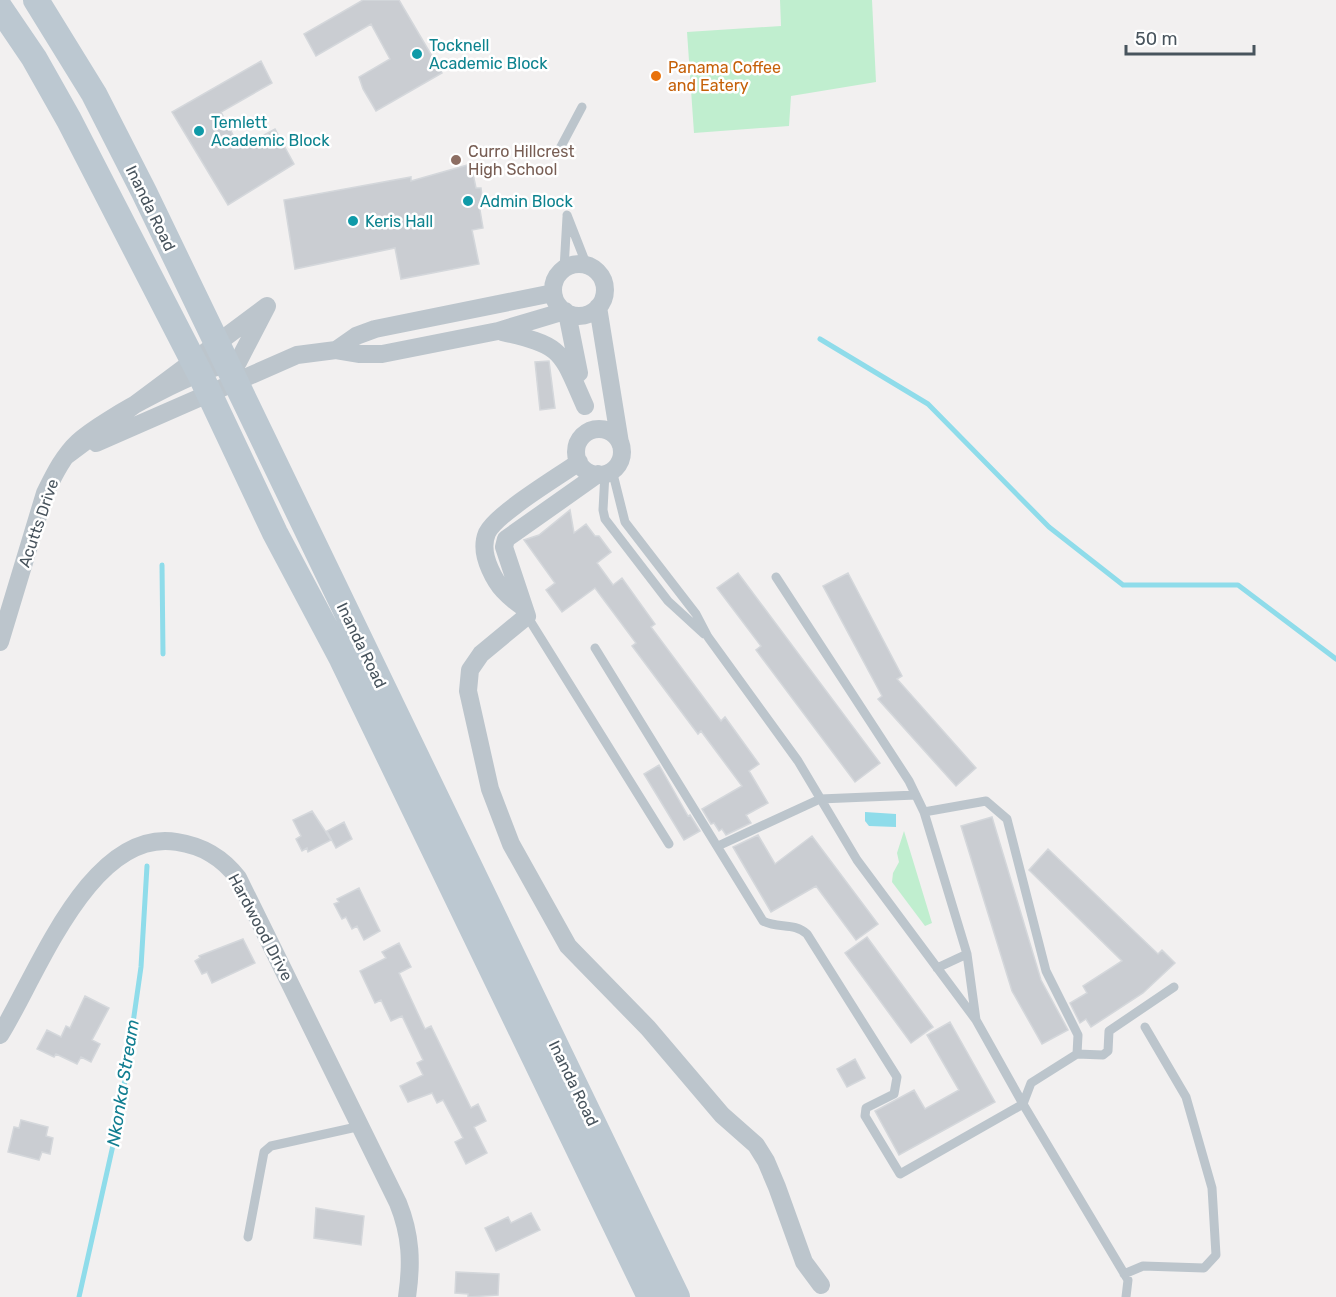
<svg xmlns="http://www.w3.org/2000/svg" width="1336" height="1297" font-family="Rubik,sans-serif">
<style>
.green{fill:#c0eecf}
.water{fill:#8fdcea}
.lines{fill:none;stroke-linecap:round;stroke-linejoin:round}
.stream{stroke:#8fdcea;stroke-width:5}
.building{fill:#cacdd2;stroke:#d4d7db;stroke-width:1.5}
.service{stroke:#bcc5cc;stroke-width:9}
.minor{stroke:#bcc5cc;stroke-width:18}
.secondary{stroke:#bcc8d1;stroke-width:26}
.culture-dot{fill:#0f9aa8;stroke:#fff;stroke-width:2}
.food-dot{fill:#e8710a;stroke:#fff;stroke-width:2}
.education-dot{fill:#8d6e63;stroke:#fff;stroke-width:2}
.labels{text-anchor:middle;stroke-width:5;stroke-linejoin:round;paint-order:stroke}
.culture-label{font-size:16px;fill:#0d838f;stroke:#fff;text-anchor:start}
.food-label{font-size:16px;fill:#c56008;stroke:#fff;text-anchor:start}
.education-label{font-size:16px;fill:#785e54;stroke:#fff;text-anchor:start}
.street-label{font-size:16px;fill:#48545d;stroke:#fff}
.water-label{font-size:18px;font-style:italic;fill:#117e91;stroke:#fff}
</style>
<rect width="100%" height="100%" fill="#f2f0f0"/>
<!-- green -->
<path class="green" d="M 780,0 L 872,0 L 876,82 L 791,96 L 789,126 L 694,133 L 687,32 L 781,26 Z
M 904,831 L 932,923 L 925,926 L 892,882 L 893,873 L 899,862 L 897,853 Z"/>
<!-- water -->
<path class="water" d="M 865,812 L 896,814 L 896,827 L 869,826 L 865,821 Z"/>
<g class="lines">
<!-- stream -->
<path class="stream" d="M 820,339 L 928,404 L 1049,527 L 1123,585 L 1238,585 L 1336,659
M 162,565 L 163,654
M 79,1297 L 120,1114 L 141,967 L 147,866"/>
</g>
<!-- building -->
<path class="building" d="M 363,0 L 399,0 L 442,73 L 376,111 L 363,89 L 359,77 L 390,59 L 371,24 L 316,56 L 304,34 Z
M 261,61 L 272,83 L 221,112 L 240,148 L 275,129 L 294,164 L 228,205 L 172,112 Z
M 471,164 L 476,188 L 481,188 L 483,204 L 479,204 L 483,228 L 472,230 L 479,264 L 401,279 L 395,248 L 295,269 L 284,200 L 411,177 L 411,181 Z
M 549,361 L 555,408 L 540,410 L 535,362 Z
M 570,510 L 574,533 L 586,524 L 595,536 L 599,536 L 611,552 L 597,563 L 613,585 L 622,578 L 655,624 L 651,627 L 721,721 L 725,717 L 759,764 L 749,771 L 768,803 L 746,815 L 751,823 L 726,835 L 722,829 L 719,831 L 714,823 L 711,824 L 702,809 L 742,786 L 701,731 L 698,734 L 632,646 L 636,643 L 595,588 L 562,612 L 546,590 L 555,583 L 524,540 L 539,535 Z
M 738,573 L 880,763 L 855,782 L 756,650 L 761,646 L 717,588 Z
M 848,573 L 902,676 L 897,679 L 976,768 L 956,786 L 878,699 L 882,696 L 823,586 Z
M 659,765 L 688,816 L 690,815 L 700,831 L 684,840 L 644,774 Z
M 312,811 L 331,840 L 308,852 L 307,848 L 302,851 L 296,839 L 301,836 L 293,820 Z
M 992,817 L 1041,980 L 1068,1030 L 1042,1044 L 1012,991 L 961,826 Z
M 344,822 L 352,839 L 336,848 L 327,831 Z
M 758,835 L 775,864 L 812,836 L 878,924 L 856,940 L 816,886 L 771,912 L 733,847 Z
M 1048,849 L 1158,954 L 1162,950 L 1175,963 L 1143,993 L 1091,1027 L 1086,1019 L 1080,1023 L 1070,1003 L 1087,993 L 1083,986 L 1122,961 L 1029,870 Z
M 359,888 L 380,931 L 364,940 L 357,926 L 352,929 L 346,917 L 342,919 L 334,904 L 339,902 L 337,899 Z
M 867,937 L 933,1027 L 911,1043 L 845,953 Z
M 243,939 L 255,963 L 212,983 L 207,972 L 202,974 L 195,961 L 200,958 L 199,956 Z
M 399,943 L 411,967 L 399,973 L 425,1029 L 431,1026 L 471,1108 L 478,1104 L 486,1121 L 474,1127 L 487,1153 L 466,1164 L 455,1142 L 463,1138 L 443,1100 L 437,1103 L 432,1093 L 408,1102 L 400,1086 L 423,1075 L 417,1063 L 423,1060 L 402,1016 L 391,1021 L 381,1000 L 375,1003 L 360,971 L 386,958 L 382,952 Z
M 85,996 L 109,1008 L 92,1040 L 100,1044 L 91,1062 L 81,1057 L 77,1064 L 56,1054 L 54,1057 L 37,1049 L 47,1030 L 61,1037 L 66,1026 L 70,1028 Z
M 950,1022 L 995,1102 L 899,1155 L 875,1111 L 914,1090 L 925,1109 L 959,1090 L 927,1035 Z
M 855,1059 L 865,1078 L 847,1087 L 837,1069 Z
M 21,1120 L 48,1127 L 46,1136 L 53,1138 L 50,1154 L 42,1152 L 39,1160 L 8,1152 L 14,1127 L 19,1128 Z
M 316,1208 L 364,1216 L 361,1245 L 314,1238 Z
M 531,1213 L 540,1230 L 496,1251 L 485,1228 L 508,1217 L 511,1223 Z
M 456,1272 L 499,1274 L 498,1295 L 468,1297 L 468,1294 L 455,1293 Z"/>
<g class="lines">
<!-- service -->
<path class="service" d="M 557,154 L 582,107
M 567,215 L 587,266
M 564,269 L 567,217
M 612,470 L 625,522 L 696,614 L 708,637 L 798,761 L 857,860 L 976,1020 L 1023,1104 L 1128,1280 L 1126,1297
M 605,473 L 603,510 L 605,519 L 668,601 L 704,634
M 776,577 L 909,781 L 924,812 L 967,954 L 976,1020
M 527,616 L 669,844
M 595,648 L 763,921 C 778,929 794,922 807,934 L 897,1077 L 894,1094 L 866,1108 L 865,1116 L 900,1174 L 1023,1104 L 1031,1083 L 1077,1054 L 1078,1035 L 1046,971 L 1007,819 L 986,801 L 924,812
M 718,846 L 820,799 L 916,795
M 937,968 L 967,954
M 1077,1054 L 1103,1055 L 1108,1051 L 1109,1031 L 1174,987
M 248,1237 L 264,1152 L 271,1146 L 361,1126
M 1124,1274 L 1143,1266 L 1204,1268 L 1216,1255 L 1212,1188 L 1186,1097 L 1145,1027"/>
<!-- minor -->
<path class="minor" d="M553 290a26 26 0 1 1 52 0a26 26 0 1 1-52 0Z
M 598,307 L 620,443
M 567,313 L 579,373
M 502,332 C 564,346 560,350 585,406
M 336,350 L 356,336 L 375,329 L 553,293
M576 452a23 23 0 1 1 46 0a23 23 0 1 1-46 0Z
M 96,443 L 297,355 L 336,350 L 360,354 L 382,354 L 498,331 L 565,311
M 598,474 L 506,539 L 504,547 L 527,616 L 481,654 L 470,670 L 468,691 L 490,789 L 511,844 L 568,946 L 648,1028 L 722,1115 L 756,1145 L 766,1161 L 777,1187 L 804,1262 L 821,1285
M 523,607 C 507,596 498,587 490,569 C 485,558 482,545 487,533 C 497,513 558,477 579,462
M 0,642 L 45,493 C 54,475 63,456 78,442 C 104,418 203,365 238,362 L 267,306 L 66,456
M 0,1035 C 37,976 90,827 177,842 C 203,846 222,857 238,878 L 398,1203 C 411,1235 412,1263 407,1297"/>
<!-- secondary -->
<path class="secondary" d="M 36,0 L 94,94 L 144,192 L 677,1297
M 0,8 L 34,58 L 69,120 L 199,372 L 275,533 L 342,659 L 650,1297"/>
</g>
<!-- markers -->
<g class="culture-dot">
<circle cx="417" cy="54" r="6"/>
<circle cx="199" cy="131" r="6"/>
<circle cx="468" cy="201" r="6"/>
<circle cx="353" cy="221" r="6"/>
</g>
<circle class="food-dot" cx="656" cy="76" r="6"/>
<circle class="education-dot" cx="456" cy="160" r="6"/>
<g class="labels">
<!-- culture labels -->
<g class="culture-label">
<text x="429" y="51">Tocknell<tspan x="429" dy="18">Academic Block</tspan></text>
<text x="211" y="128">Temlett<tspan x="211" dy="18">Academic Block</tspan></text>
<text x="480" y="207">Admin Block</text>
<text x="365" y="227">Keris Hall</text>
</g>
<!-- food labels -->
<g class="food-label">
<text x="668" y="73">Panama Coffee<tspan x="668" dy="18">and Eatery</tspan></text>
</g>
<!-- education labels -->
<g class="education-label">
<text x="468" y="157">Curro Hillcrest<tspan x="468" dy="18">High School</tspan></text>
</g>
<!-- street labels -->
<g class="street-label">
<text transform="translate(151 208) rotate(64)" y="6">Inanda Road</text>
<text transform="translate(38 523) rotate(-71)" y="6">Acutts Drive</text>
<text transform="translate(362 645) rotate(64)" y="6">Inanda Road</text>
<text transform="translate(261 927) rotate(62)" y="6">Hardwood Drive</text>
<text transform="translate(574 1083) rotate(64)" y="6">Inanda Road</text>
</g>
<!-- water labels -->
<g class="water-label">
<text transform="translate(123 1083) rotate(-81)" y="6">Nkonka Stream</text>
</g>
</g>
<!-- scale -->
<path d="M1126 45v9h128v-9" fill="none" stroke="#48545d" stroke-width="3"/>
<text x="1135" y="45" font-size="18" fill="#48545d" stroke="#ffffff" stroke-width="4.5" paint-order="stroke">50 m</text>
</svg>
